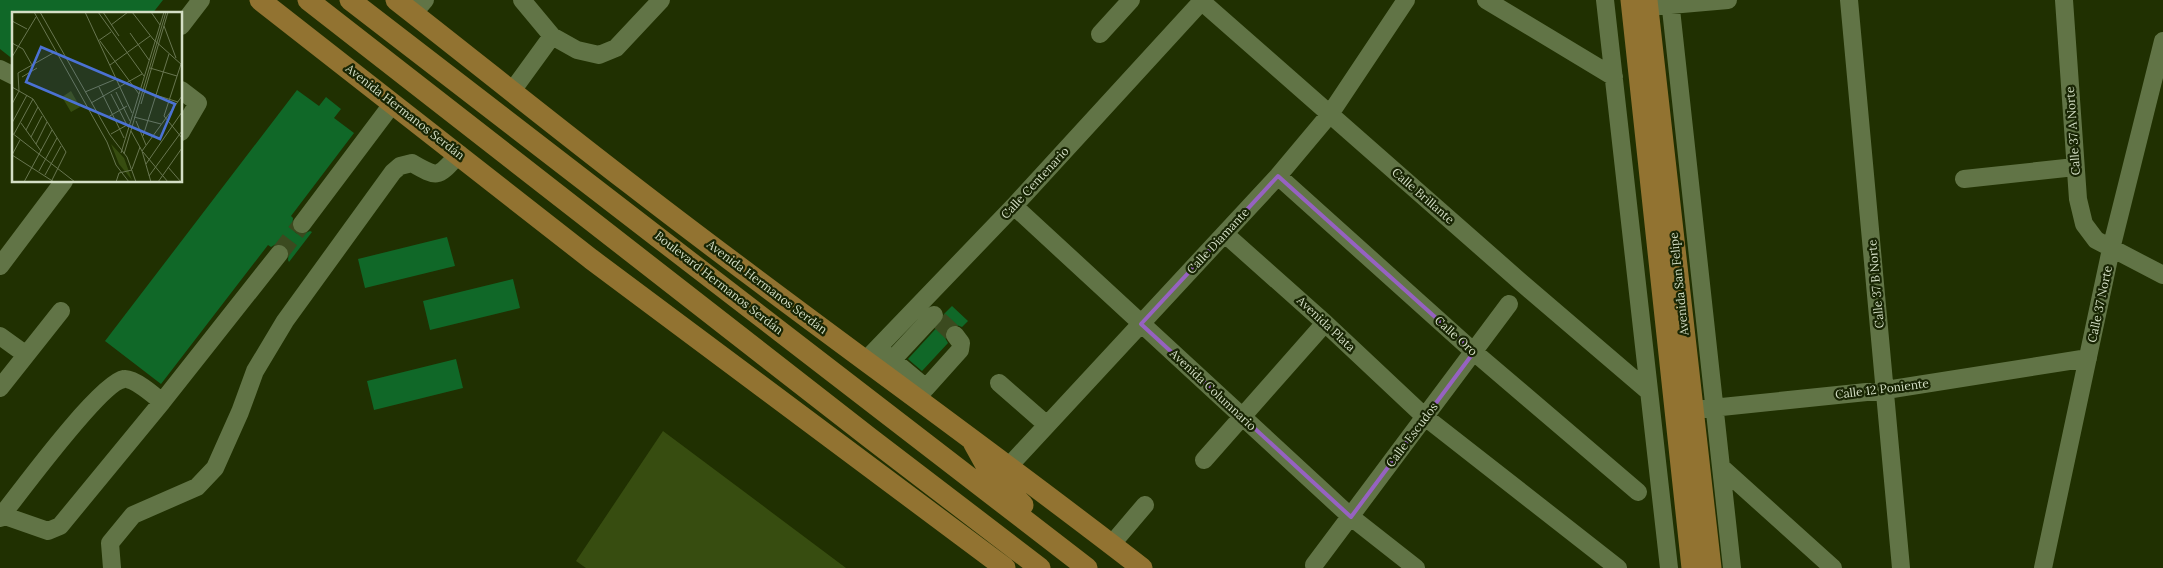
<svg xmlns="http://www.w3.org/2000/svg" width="2163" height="568" font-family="Lora,serif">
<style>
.green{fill:#374d10}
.building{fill:#106828}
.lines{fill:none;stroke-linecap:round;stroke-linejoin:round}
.minor-tunnel{stroke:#3b4a1f;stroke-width:18;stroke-dasharray:18 9;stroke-linecap:butt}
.minor{stroke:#617446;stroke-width:18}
.major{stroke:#927331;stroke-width:21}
.marked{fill:none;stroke:#9662c1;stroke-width:4;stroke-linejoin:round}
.labels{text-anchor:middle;stroke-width:4.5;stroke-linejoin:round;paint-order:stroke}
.street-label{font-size:12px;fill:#d4dfc6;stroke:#182503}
.inset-road{fill:none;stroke:#687650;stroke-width:1}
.view{fill:#4b72d4;fill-opacity:0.15;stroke:#4b72d4;stroke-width:2.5}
.inset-edge{fill:none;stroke:#d4dfc6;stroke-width:2.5}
</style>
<rect width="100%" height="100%" fill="#203001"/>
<!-- green -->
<path class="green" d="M 663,431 L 846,568 L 586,568 L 576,561 Z"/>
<!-- building -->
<path class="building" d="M 0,0 L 163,0 L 152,14 L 14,14 L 14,60 L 0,49 Z
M 297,90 L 319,106 L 326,97 L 341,109 L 334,118 L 354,133 L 291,216 L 293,218 L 292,228 L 296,233 L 301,235 L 310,231 L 312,232 L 289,262 L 288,260 L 289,251 L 285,245 L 276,244 L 271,247 L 268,245 L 161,384 L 105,341 Z
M 447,237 L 455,266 L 365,288 L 358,259 Z
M 513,279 L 520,308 L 430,330 L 423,301 Z
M 952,306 L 968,321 L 962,327 L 954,324 L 948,327 L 944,336 L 948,343 L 922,371 L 908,359 L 942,322 L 944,314 Z
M 456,359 L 463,388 L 374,410 L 367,381 Z"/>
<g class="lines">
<!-- minor-tunnel -->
<path class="minor-tunnel" d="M 279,254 L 302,224
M 939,320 L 955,335"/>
<!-- minor -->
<path class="minor" d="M 522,0 L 552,36 L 577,50 L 599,55 L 616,48 L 661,0
M 1200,0 L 1523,284 L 1648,391
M 1486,0 L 1614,77
M 1605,0 L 1669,568
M 1670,0 L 1732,568
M 1849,0 L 1901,568
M 2064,0 L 2078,199 L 2084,224 L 2096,240 L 2163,275
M 1659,6 L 1728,0
M 413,14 L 425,0
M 181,26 L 201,0
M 1100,34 L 1131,0
M 0,69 L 14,76
M 181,90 L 198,103 L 181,132
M 512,91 L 552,36
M 1278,176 L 1474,352 L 1638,492
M 1964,179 L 2075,167
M 1014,206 L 1351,517 L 1416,568
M 302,224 L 393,103
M 1225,234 L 1325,323 L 1425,417 L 1618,568
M 0,266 L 64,181
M 0,336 L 25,354
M 884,353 L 926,388
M 865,361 L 1014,206 L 1202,1
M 881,372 L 934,315
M 999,383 L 1047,425
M 0,388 L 61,311
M 916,399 L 960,350 L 961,343 L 955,335
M 162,402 L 279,254
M 1702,409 L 1886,390 L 2088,358
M 1204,460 L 1325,323
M 1009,466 L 1278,176 L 1330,114 L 1406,0
M 1721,467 L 1833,568
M 0,518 L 2,515 C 20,492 101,382 124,379 C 133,377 155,396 162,402 L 60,526 L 48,531 L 2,515
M 1111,545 L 1145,505
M 1314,565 L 1509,304
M 112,568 L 110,543 L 133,515 L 197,487 L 215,468 L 240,412 L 255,371 L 285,321 L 393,172 L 400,166 L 412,163 C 439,179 438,177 459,154
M 2043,568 L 2111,249 L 2163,41"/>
<!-- major -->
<path class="major" d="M 260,0 L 591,259 L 1005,568
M 308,0 L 870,438 L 1040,568
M 350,0 L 1087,568
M 396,0 C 474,61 551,123 629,183 C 798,314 973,437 1142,568
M 1631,0 L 1692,568
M 1647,0 L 1711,568
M 974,444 L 989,471 L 1023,505"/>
</g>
<!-- marked area -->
<path class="marked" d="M 1278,176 L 1474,352 L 1351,517 L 1141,324 Z"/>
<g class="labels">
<!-- street labels -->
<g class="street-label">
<text transform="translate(405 112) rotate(38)" y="4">Avenida Hermanos Serdán</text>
<text transform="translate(2073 131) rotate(-94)" y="4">Calle 37 A Norte</text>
<text transform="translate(1035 183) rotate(-47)" y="4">Calle Centenario</text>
<text transform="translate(1423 196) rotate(41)" y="4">Calle Brillante</text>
<text transform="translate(1218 241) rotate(-47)" y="4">Calle Diamante</text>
<text transform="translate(719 283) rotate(38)" y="4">Boulevard Hermanos Serdán</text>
<text transform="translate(1679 284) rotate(-96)" y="4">Avenida San Felipe</text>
<text transform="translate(1876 284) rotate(-95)" y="4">Calle 37 B Norte</text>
<text transform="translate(767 287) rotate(37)" y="4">Avenida Hermanos Serdán</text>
<text transform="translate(2100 304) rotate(-78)" y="4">Calle 37 Norte</text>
<text transform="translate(1326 324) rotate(43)" y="4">Avenida Plata</text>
<text transform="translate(1456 336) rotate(42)" y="4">Calle Oro</text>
<text transform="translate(1882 389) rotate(-7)" y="4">Calle 12 Poniente</text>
<text transform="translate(1213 390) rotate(43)" y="4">Avenida Columnario</text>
<text transform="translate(1412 435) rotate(-53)" y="4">Calle Escudos</text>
</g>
</g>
<!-- overview -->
<g transform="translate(12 12)">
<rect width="170" height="170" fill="#203001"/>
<path d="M 59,79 L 68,95 L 59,100 L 50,85 ZM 99,132 L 112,146 L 120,168 L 107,152 Z" fill="#374d10"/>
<path class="inset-road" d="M 22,0 L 95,130 L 104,153 L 117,170M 28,0 L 98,123 L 115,145 L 124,170M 73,0 L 120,101M 86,0 L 132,64M 91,0 L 107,24M 120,0 L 141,27 L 170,53M 139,0 L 148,13M 0,9 L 15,17M 99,13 L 116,0M 152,14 L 164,46M 118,21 L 137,48M 86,29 L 99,20M 88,29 L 127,82M 0,31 L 11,37 L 20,53M 0,45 L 24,5M 169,52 L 152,104 L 170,126M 98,53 L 138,24M 138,56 L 165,64M 10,65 L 25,56M 0,75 L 21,87 L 54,140 L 39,170M 87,75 L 112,126M 131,79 L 166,90M 73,80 L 104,67M 104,80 L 118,109M 99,82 L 116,115M 79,91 L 130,62M 0,92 L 7,79 L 6,61 L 43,40M 129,92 L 156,0M 96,105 L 115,94M 122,105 L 149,112M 124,109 L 134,133M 0,111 L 15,83M 9,111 L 29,139M 14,118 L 26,95M 119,119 L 130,139 L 139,170M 0,121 L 63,170M 2,122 L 21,87M 99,122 L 115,113M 131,124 L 157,42M 19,125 L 30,104M 24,132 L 35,110M 130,139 L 170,84M 131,140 L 156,170M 109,141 L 152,0M 112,142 L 154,0M 0,143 L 42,170M 0,143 L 8,128M 134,152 L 170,100M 156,155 L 169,170M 120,157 L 128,135M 27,159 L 45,126M 33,163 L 49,134M 137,164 L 170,119M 12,170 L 40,118M 104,170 L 107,161 L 120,158M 146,170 L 170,136"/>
<path class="view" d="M 29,35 L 163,92 L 148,127 L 14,70 Z"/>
<rect width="170" height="170" class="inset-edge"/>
</g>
</svg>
